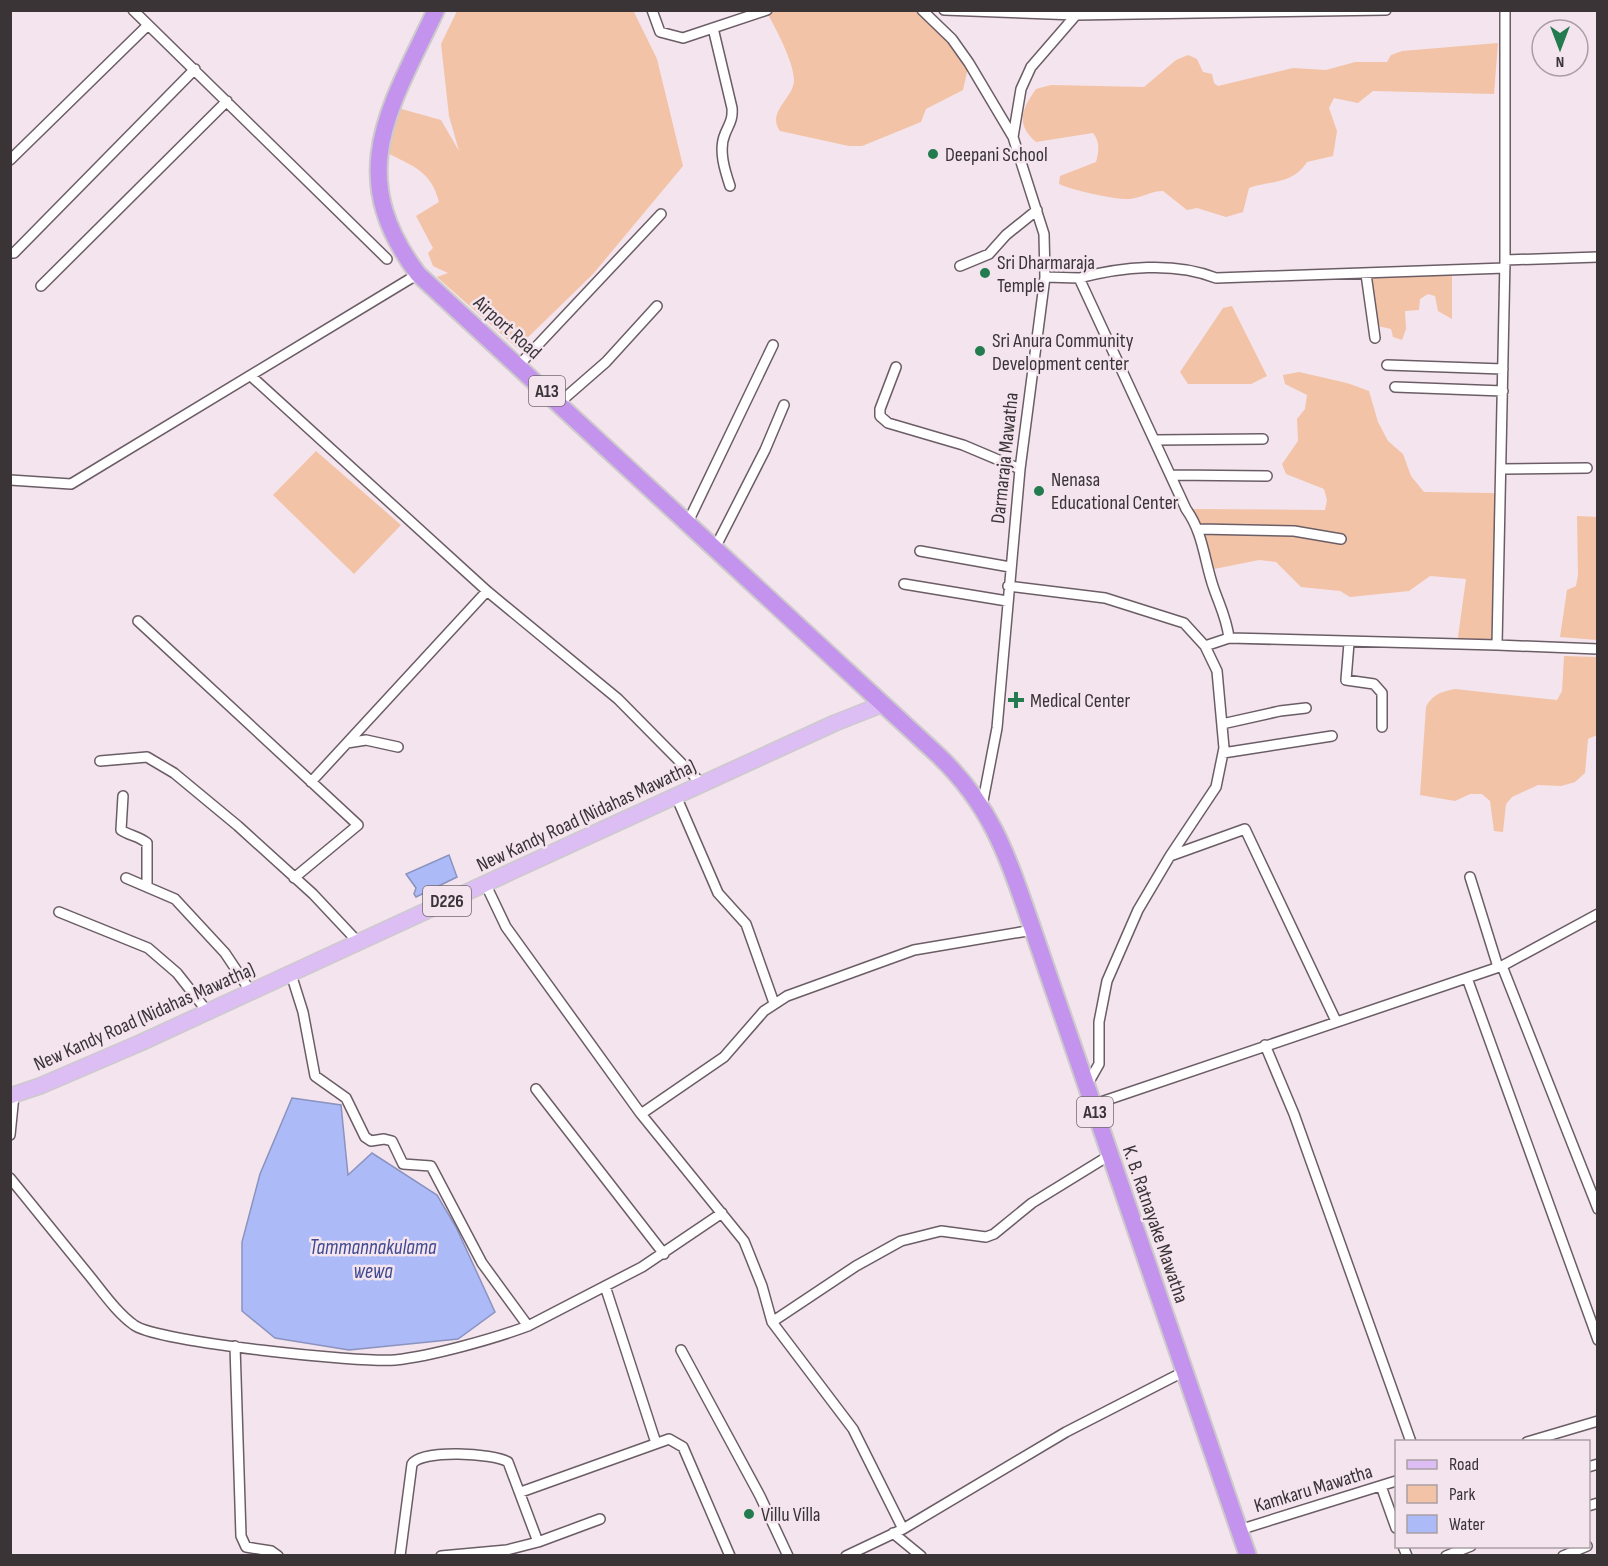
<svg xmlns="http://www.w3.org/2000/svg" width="1608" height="1566" font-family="'Sofia Sans Condensed',sans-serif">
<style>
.green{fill:#f2c3a6}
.water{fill:#acbbf8;stroke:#8a92be;stroke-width:1.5}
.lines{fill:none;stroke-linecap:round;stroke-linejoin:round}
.street-casing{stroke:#6b5d65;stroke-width:12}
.primary-casing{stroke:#cccacb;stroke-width:18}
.highway-casing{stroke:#cccacb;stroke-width:20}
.street{stroke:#fff;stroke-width:9}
.primary{stroke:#dcbef4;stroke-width:15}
.highway{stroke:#c493ed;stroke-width:16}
.poi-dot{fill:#247b4f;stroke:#f4e4ed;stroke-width:2}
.labels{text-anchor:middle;stroke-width:5;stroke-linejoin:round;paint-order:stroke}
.shield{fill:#f4e4ed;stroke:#72696e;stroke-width:1.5}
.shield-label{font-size:18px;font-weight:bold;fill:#3a3437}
.poi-label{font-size:20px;fill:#3a3437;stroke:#f4e4ed;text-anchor:start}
.street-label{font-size:20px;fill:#3a3437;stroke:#f4e4ed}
.water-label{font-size:21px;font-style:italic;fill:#3f4a93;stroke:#f4e4ed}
</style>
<rect width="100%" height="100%" fill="#f4e4ed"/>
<!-- green -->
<path class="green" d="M 633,10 L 657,59 L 683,166 L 593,274 L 517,348 L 437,277 L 448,273 L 433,266 L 428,253 L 433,248 L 416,216 L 439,202 C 431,171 413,166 387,153 L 398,108 L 441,120 L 459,151 L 449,116 L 441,44 L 457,11 Z
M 766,11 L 922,11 L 969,63 L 963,90 L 926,109 L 921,122 L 862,146 L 849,146 L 780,131 C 766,112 794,98 794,80 C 794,62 775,27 766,11 Z
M 1498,43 L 1494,94 L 1373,91 L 1358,103 L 1334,98 L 1329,108 L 1337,131 L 1333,156 L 1307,162 C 1292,185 1271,180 1249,188 L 1243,212 L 1226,217 L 1197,208 L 1187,210 L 1163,191 C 1151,191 1141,198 1130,199 C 1116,200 1071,190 1059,184 L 1060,176 L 1096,162 C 1099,152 1100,141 1093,133 L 1036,142 C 1015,124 1022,109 1036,89 L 1051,85 L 1144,87 L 1176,60 L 1188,55 L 1197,59 L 1203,72 L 1212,74 L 1214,83 L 1218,86 L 1293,68 L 1326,70 L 1355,62 L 1387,62 L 1391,55 L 1402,51 Z
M 1452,269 L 1452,319 L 1438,311 L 1435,296 L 1428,294 L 1420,299 L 1419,310 L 1405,311 L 1406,329 L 1402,340 L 1393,337 L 1391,329 L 1378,326 L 1371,273 Z
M 1232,306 L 1267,376 L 1251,384 L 1188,384 L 1180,372 L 1223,308 Z
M 1299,372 L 1347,383 L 1369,391 L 1378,422 L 1388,441 L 1403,454 L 1411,476 L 1424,492 L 1493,493 L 1501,497 L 1500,645 L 1457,644 L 1466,579 L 1430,576 L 1409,591 L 1350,597 L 1340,591 L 1301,587 L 1276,562 L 1259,560 L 1209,570 L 1187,509 L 1325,510 L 1327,500 L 1324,489 L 1286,474 L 1282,464 L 1298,441 L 1297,419 L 1305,409 L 1307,395 L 1285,384 L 1283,375 Z
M 316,451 L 401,525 L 354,574 L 273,495 Z
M 1577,516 L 1597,517 L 1597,640 L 1560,637 L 1567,590 L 1576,586 L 1578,575 Z
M 1564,656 L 1597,657 L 1597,735 L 1588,739 L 1585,773 L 1575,782 L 1561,786 L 1538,785 L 1512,797 L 1506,804 L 1503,832 L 1494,831 L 1490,801 L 1482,794 L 1470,794 L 1455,801 L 1420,795 L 1426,707 C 1433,694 1441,692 1455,689 L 1557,700 L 1562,691 Z"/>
<!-- water -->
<path class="water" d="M 449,855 L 457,877 L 416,897 L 414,894 L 416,888 L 406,874 Z
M 292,1098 L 341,1105 L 348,1175 L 372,1153 L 437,1195 L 456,1227 L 495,1312 L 458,1339 L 349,1350 L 275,1338 L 242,1311 L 242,1242 L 260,1174 Z"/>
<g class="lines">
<!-- street casing -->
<g class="street-casing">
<path id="street" d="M 133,10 L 387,259
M 652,10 L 660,32 L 683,38 L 767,10
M 922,10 L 952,39 L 969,63 L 1013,137
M 944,10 L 1076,15
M 713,28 L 732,108 C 733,120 729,124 725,134 C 718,150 725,171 730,186
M 10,160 L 148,25
M 10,253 L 14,253 L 195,69
M 1505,260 L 1598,257
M 960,266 L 989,254 L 1006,235 L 1037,210
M 1366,274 L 1375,338
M 1045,277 L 1079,278 L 1186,509 C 1204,534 1204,561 1214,589 C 1220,606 1227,620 1229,638
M 1079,278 C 1121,267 1174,261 1216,278 L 1505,268
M 41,286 L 227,101
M 519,365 L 661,214
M 1387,365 L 1503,369
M 896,367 L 880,409 L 880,416 L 888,423 L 963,445 L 1020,469
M 251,376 L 487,591 L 618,699 L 702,784
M 1395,387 L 1503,391
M 559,403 L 606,362 L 657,306
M 1156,440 L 1263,439
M 1502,469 L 1587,468
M 1172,475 L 1267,476
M 10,480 L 71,484 L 418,274
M 688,522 L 773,345
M 1199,529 L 1294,531 L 1341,539
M 715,548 L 765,450 L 784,405
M 920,551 L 1010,567
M 904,584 L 1007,601
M 1008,586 L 1105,598 L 1184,623 L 1205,646 L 1217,671 L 1224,748 L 1216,787 L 1170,856 L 1138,910 L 1107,981 L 1099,1022 L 1099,1064 L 1086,1087
M 138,621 L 358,825 L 294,878
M 1349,643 L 1346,680 L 1374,684 L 1382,693 L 1382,727
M 1497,645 L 1598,649
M 1205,646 L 1229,638 L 1497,645 L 1505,260 L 1505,10
M 1222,724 L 1280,711 L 1306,708
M 347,743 L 366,740 L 398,747
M 1223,753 L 1332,736
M 100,761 L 147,757 L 174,773 L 238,826 L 313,894 L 359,943
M 311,782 L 487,591
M 123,796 L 121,830 C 130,836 139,836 147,843 L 147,887
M 676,796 L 718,893 L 746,924 L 774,1003
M 982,806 L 997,728 L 1020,469 L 1045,277 L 1044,234 L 1013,137 L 1021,89 L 1031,67 L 1076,15 L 1386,10
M 1170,856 L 1245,829 L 1336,1021
M 1470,877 L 1498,967
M 126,878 L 175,899 L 225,953 L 251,992
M 485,883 L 506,927 L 641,1114 L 744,1241 L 762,1286 L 772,1322 L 853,1429 L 903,1529
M 59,912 L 148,948 L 177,973 L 207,1011
M 1502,966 L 1598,1209
M 291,974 L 303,1012 L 315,1076 L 346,1098 L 365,1137 L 371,1141 L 384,1139 L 392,1141 L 403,1164 L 431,1166 L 482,1263 L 528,1326
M 1467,978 L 1598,1340
M 1265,1045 L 1294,1114 L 1411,1442
M 536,1089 L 664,1254
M 1092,1105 L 1502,966 L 1598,914
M 641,1114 L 724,1057 L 764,1011 L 787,996 L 914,950 L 1033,930
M 10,1135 L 14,1095
M 10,1178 C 36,1210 62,1242 88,1274 C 102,1291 116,1312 134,1325 C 156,1342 361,1363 395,1360 C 432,1356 493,1339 528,1326 L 642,1267 L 722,1213
M 605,1286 L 656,1443
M 772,1322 L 856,1266 L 901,1241 L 941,1231 L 986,1237 L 994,1234 L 1032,1203 L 1110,1155
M 235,1346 L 241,1536 L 246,1547 L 271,1551 L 278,1556
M 681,1350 L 760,1496 L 788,1556
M 1527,1442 L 1598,1421
M 1588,1467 L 1598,1464
M 1381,1486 L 1396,1528
M 521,1492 L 669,1439 L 683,1447 L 730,1556
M 1588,1506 L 1598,1503
M 1239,1530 L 1396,1481
M 893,1533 L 921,1556
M 1403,1546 L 1407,1556
M 400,1556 L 412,1464 C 422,1449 493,1453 508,1462 L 538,1542
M 441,1556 L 507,1550 L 538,1542 L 600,1519
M 846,1556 L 903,1529 L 1066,1432 L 1185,1371
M 1446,1556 L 1471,1546
M 1563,1556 L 1587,1546"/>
</g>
<!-- primary casing -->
<g class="primary-casing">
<path id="primary" d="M 10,1096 L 40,1086 L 140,1043 L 582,839 L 835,723 L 883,704"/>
</g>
<!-- highway casing -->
<g class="highway-casing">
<path id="highway" d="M 436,10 C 390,108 343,174 418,274 L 939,756 C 994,809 1008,859 1033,930 L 1248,1556"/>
</g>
<!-- street -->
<use href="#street" class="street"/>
<!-- primary -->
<use href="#primary" class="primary"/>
<!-- highway -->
<use href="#highway" class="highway"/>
</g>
<!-- markers -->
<g class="poi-dot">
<circle cx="933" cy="154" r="6"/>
<circle cx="985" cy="273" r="6"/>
<circle cx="980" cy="351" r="6"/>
<circle cx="1039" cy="491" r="6"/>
<path d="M1013 691h6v6h6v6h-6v6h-6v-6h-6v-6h6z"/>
<circle cx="749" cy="1514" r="6"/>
</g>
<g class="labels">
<!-- shield labels -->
<g class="shield">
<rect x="529" y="376" width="36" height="30" rx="4.5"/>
<rect x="423" y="886" width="48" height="30" rx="4.5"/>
<rect x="1077" y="1097" width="36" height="30" rx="4.5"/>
</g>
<g class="shield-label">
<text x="547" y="397">A13</text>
<text x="447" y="907">D226</text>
<text x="1095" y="1118">A13</text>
</g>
<!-- poi labels -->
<g class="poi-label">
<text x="945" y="161">Deepani School</text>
<text x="997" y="269">Sri Dharmaraja<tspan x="997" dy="23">Temple</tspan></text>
<text x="992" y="347">Sri Anura Community<tspan x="992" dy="23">Development center</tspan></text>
<text x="1051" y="486">Nenasa<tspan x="1051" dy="23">Educational Center</tspan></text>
<text x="1030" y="707">Medical Center</text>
<text x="761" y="1521">Villu Villa</text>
</g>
<!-- street labels -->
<g class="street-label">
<text transform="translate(508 327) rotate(42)" y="7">Airport Road</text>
<text transform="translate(1004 458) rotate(-84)" y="7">Darmaraja Mawatha</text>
<text transform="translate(586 815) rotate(-25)" y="7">New Kandy Road (Nidahas Mawatha)</text>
<text transform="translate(144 1016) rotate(-24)" y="7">New Kandy Road (Nidahas Mawatha)</text>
<text transform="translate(1156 1224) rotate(71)" y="7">K. B. Ratnayake Mawatha</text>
<text transform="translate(1313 1488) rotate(-17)" y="7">Kamkaru Mawatha</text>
</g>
<!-- water labels -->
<g class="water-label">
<text x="373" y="1254">Tammannakulama<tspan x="373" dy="24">wewa</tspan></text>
</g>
</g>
<!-- border -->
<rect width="1608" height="1566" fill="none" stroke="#3a3437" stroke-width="24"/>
<!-- legend -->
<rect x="1395" y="1440" width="195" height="108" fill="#f4e4ed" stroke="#aa9ea4" stroke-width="1.5"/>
<rect x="1407" y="1460" width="30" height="9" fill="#dcbef4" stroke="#aa9ea4" stroke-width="1.5"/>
<text x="1449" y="1470" font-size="18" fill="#3a3437">Road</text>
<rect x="1407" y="1485" width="30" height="18" fill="#f2c3a6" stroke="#aa9ea4" stroke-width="1.5"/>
<text x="1449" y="1500" font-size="18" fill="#3a3437">Park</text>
<rect x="1407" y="1515" width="30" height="18" fill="#acbbf8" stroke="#aa9ea4" stroke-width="1.5"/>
<text x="1449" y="1530" font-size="18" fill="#3a3437">Water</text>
<!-- north arrow -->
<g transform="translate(1560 48) rotate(180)"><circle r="28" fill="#f4e4ed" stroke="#aa9ea4" stroke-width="1.5"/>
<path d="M0-4.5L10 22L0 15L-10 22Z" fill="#247b4f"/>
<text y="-9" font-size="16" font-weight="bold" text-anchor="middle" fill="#3a3437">N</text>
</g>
</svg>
